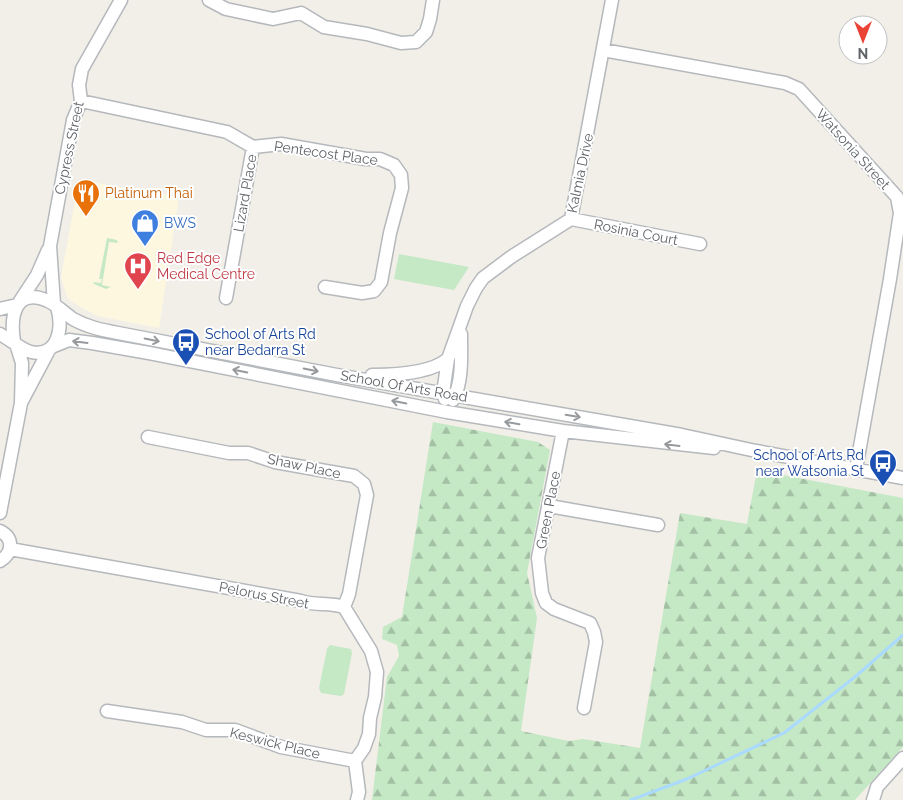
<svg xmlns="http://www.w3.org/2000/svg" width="903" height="800" font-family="Raleway,sans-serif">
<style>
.commercial{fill:#fef7e0}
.green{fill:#c5e8c5}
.forest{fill:url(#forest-firs)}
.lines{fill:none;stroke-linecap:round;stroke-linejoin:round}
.stream{stroke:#aadaff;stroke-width:3}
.minor-casing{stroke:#b5b8bc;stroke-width:15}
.minor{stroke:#fff;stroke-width:12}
.oneway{stroke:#979a9d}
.labels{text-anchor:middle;stroke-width:4;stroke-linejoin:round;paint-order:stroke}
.street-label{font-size:14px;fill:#5f6368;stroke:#fff}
.food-label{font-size:14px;fill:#c56008;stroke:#fff;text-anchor:start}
.shop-label{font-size:14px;fill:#366cbe;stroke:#fff;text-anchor:start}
.health-label{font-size:14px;fill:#be3a42;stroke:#fff;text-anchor:start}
.transit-label{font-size:14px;fill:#164399;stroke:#fff;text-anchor:start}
</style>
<defs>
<pattern id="forest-firs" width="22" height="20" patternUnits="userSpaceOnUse" patternTransform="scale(1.25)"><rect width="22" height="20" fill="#c5e8c5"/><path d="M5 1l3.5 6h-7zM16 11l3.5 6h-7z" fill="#a3c0a4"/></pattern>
</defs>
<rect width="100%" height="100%" fill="#f1efe8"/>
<!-- commercial -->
<path class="commercial" d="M 79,180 L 179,197 L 159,328 L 97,316 L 72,302 L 67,297 L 61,277 Z"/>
<!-- green -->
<path class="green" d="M 107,238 L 117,240 L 118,243 L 109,242 L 102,285 L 111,287 L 106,289 L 94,284 L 93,282 L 101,283 L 102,279 L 99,279 Z
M 399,254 L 469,267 L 454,290 L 394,279 Z
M 330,645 L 351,649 L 352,653 L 344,694 L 341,696 L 321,693 L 319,688 L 327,649 Z"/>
<!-- forest -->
<path class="forest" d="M 433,422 L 538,442 L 550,450 L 527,573 L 537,618 L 521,731 L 569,741 L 583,739 L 640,748 L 680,513 L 747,524 L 757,470 L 903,498 L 903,747 L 855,800 L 372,800 L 387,677 L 399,656 L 397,645 L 382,639 L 383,627 L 402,617 Z"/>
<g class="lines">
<!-- stream -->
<path class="stream" d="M 631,800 L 687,779 L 784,733 L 856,676 L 903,635"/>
<!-- minor casing -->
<g class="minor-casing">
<path id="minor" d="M 209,0 L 226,9 L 273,19 L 301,13 L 324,27 L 367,34 L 401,43 L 416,42 L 426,32 L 430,19 L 433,0
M 603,50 L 785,83 L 799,89 L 897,197 L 900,213 L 890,279 L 856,469
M 81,101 L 227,132 L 253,147 L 281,144 L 366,159 L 380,159 L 394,165 L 401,175 L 402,188 L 390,233 L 381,282 L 374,291 L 362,293 L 325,287
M 571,219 L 700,244
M 226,298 L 253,147
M 20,301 L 37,275 L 48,250
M 54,304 L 50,246 L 73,120 L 81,101 L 79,85 L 82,69 L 121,0
M 0,309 L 17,305
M 0,334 C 9,339 22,350 31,352 C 59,358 63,327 57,307
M 14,341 C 10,317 15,286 48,301 C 57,305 64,313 73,319 C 87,327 102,330 118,333 L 337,375 L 682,435 L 756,451 L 903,478
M 54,346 L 69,340 L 92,343 L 149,353 L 447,412 L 563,431 L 714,448
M 372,375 C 394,375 431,373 448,359
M 445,399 L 443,393 L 448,359 L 467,306 L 476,288 L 483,278 L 511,257 L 571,219 L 612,0
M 453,400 C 463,381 461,355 461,334
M 22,401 L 49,350
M 563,431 L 538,558 L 542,593 L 546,603 L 554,609 L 590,623 L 594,632 L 596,642 L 584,708
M 148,437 L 229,453 L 248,453 L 275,462 L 354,476 L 364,484 L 367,495 L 349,594 L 344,607
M 549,506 L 658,525
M 0,513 L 21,403 L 22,363 L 16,344
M 0,531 C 14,538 13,553 0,561
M 10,549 L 301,601 C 316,606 329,602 344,607 L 371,651 L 377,672 L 375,697 L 370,718 L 369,734 L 364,748 L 355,761 L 359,792 L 357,800
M 107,711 L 182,722 L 206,730 L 235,730 L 281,747 L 355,761
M 873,800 L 877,787 L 903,758"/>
</g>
<!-- minor -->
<use href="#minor" class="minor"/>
</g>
<!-- one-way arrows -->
<defs><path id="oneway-shaft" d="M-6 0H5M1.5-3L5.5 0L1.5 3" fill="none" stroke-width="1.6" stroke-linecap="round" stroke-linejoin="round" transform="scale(1.25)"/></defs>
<g class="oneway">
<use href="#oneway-shaft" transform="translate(152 340) rotate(11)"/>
<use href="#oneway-shaft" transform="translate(80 342) rotate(-173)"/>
<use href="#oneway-shaft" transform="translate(311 370) rotate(11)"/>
<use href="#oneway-shaft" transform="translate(240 371) rotate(-169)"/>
<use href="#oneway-shaft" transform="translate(399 402) rotate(-169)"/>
<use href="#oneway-shaft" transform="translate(573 416) rotate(10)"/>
<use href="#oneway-shaft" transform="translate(512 423) rotate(-170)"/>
<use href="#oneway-shaft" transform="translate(672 445) rotate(-173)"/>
</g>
<!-- icons -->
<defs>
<g id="restaurant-pin" transform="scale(1.4375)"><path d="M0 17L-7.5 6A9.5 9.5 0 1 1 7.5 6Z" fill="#e8710a" stroke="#fff"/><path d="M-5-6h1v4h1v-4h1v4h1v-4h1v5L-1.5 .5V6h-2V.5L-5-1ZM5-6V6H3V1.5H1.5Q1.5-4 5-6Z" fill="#fff"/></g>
<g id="shop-pin" transform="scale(1.4375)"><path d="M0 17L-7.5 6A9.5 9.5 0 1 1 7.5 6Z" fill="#3f7fe0" stroke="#fff"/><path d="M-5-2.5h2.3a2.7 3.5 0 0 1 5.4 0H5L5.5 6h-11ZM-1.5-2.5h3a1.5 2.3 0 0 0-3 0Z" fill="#fff"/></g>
<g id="hospital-pin" transform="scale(1.4375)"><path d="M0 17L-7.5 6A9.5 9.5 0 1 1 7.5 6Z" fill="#e0444e" stroke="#fff"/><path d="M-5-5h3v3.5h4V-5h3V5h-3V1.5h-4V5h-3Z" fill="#fff"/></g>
<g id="bus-pin" transform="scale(1.4375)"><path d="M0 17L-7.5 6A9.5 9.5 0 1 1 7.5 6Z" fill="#1a4fb4" stroke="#fff"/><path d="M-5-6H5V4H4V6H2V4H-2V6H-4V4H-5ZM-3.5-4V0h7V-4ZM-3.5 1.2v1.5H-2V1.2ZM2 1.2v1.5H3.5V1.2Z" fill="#fff"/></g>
</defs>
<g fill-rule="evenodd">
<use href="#restaurant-pin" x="86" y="193"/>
<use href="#shop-pin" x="145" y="223"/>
<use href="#hospital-pin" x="138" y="266"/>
<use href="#bus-pin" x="186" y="342"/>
<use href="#bus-pin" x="883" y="463"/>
</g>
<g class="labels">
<!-- street labels -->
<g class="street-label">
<text transform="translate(69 148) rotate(-78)" y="5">Cypress Street</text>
<text transform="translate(853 149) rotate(48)" y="5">Watsonia Street</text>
<text transform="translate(326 153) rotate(8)" y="5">Pentecost Place</text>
<text transform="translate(580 173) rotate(-78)" y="5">Kalmia Drive</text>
<text transform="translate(245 193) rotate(-80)" y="5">Lizard Place</text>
<text transform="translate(636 232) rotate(11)" y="5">Rosinia Court</text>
<text transform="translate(404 386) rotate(10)" y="5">School Of Arts Road</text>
<text transform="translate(304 466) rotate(12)" y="5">Shaw Place</text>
<text transform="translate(548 510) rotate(-79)" y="5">Green Place</text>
<text transform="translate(264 595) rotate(11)" y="5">Pelorus Street</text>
<text transform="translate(275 743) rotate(14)" y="5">Keswick Place</text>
</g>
<!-- food labels -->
<g class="food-label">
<text x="105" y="198">Platinum Thai</text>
</g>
<!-- shop labels -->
<g class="shop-label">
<text x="164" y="228">BWS</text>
</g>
<!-- health labels -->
<g class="health-label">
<text x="157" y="263">Red Edge<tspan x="157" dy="16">Medical Centre</tspan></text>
</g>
<!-- transit labels -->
<g class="transit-label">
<text x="205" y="339">School of Arts Rd<tspan x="205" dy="16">near Bedarra St</tspan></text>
<text x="864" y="460" text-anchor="end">School of Arts Rd<tspan x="864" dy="16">near Watsonia St</tspan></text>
</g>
</g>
<!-- north arrow -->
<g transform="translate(863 40) rotate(180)"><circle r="24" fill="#ffffff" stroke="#bfc1c3"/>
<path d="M0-4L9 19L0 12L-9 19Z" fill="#ea4335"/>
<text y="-8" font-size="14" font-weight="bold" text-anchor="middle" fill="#5f6368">N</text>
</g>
</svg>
